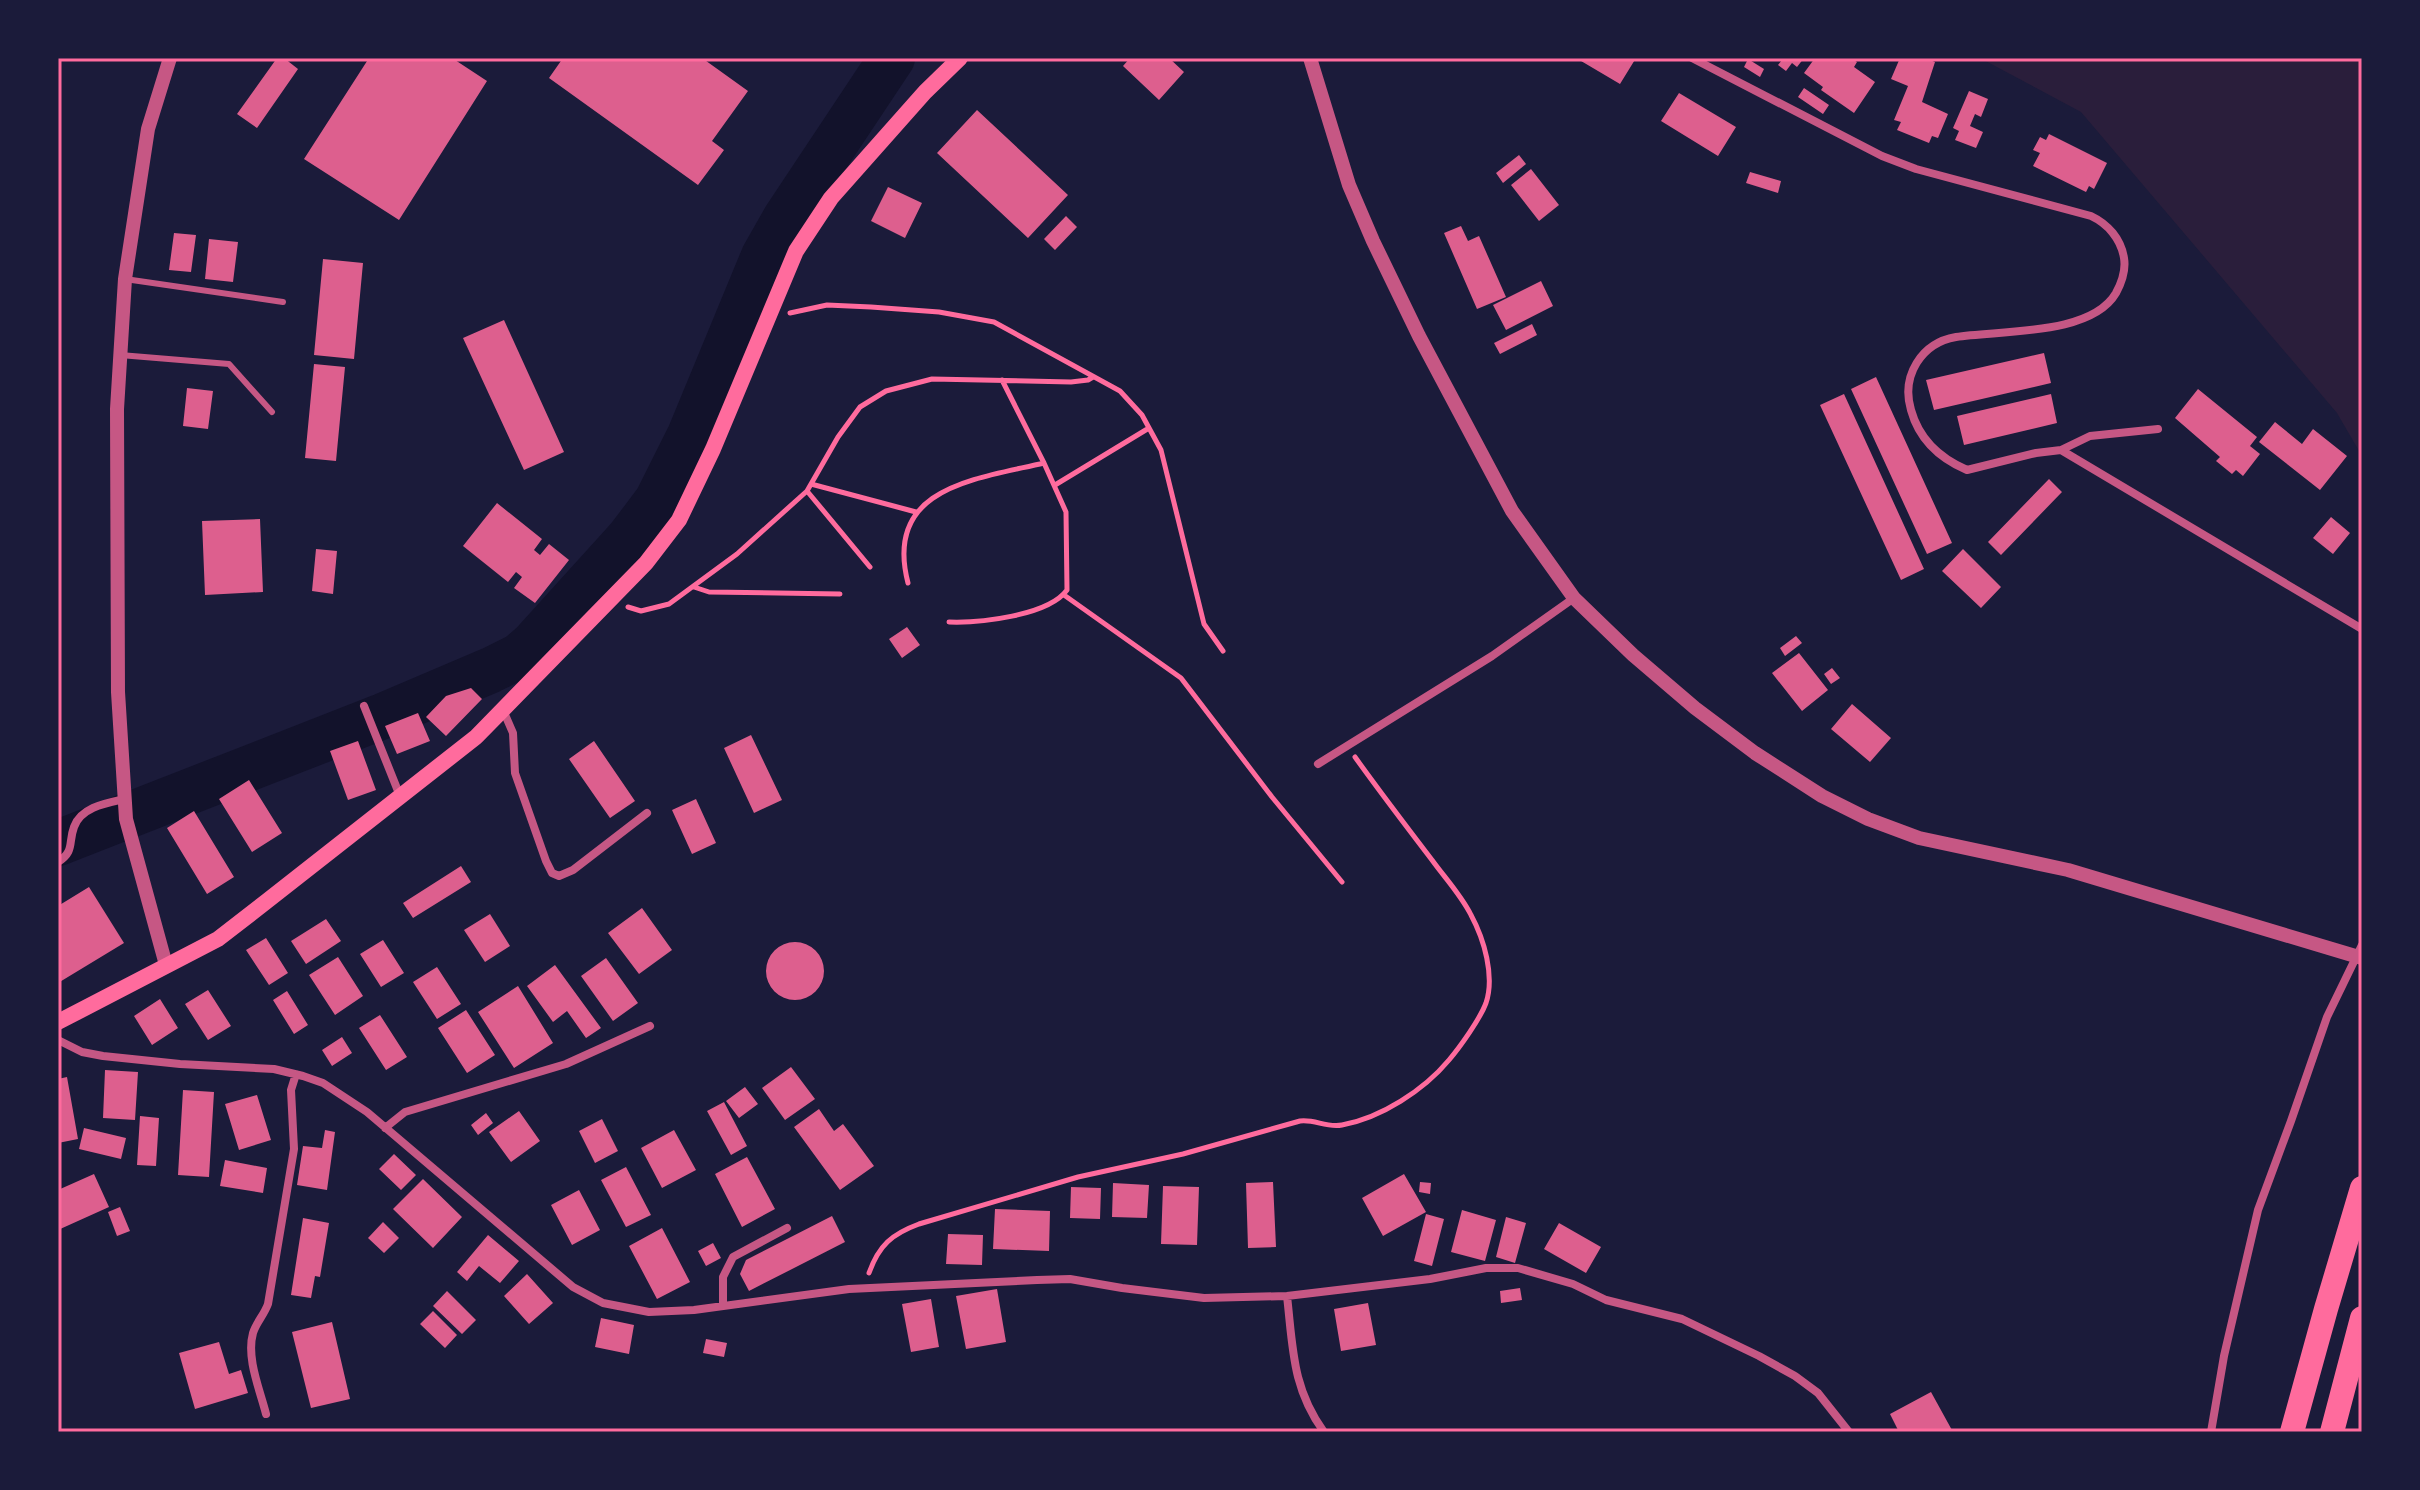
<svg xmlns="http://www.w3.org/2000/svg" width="2420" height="1490" font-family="'Golos Text',sans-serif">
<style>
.green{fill:#2a1e3b}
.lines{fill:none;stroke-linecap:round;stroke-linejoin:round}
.river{stroke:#12122b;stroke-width:46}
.building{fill:#dd5f8e}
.path{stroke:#ff6b9d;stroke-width:5}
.service{stroke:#c65784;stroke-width:6}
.minor{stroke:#c65784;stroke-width:8}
.tertiary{stroke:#c65784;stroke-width:14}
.secondary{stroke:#ff6b9d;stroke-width:16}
.motorway{stroke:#ff6b9d;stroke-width:24}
.neatline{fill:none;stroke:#ff6b9d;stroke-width:3}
</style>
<rect width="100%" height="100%" fill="#1b1b3a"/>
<!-- green -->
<path class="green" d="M 1980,58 L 2362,58 L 2362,456 L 2337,413 L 2081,112 Z"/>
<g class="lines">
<!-- river -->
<path class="river" d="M 58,843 L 383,716 L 491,670 L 519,656 L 533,644 L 629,538 L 657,501 L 690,435 L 764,256 L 785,219 L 892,58"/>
</g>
<!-- building -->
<path class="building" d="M 277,58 L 284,58 L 298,69 L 257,128 L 237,114 Z
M 369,58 L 452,58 L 487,81 L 399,220 L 304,159 Z
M 563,58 L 702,58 L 748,91 L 712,141 L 724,150 L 698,185 L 549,78 Z
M 1130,58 L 1169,58 L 1184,72 L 1159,100 L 1123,66 Z
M 1576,58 L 1636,58 L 1620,84 Z
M 1780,58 L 1804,58 L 1797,67 L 1792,63 L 1786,71 L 1778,65 L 1782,60 Z
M 1815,58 L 1850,58 L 1857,62 L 1854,67 L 1875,82 L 1854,113 L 1821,90 L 1823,87 L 1804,73 Z
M 1900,58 L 1925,58 L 1935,62 L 1922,102 L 1948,114 L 1938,138 L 1932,136 L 1929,143 L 1897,130 L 1901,122 L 1894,120 L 1908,86 L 1891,79 Z
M 1748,59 L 1764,69 L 1760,77 L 1744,67 Z
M 1804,88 L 1829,105 L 1823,114 L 1798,97 Z
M 1969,91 L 1988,99 L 1981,117 L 1975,114 L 1970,126 L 1983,132 L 1976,148 L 1955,140 L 1959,131 L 1953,128 Z
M 1679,93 L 1736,127 L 1718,156 L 1661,121 Z
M 977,110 L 1068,195 L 1028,238 L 937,153 Z
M 2049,134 L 2107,163 L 2094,189 L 2089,186 L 2086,192 L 2033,166 L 2040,153 L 2033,150 L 2040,137 L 2046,140 Z
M 1519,155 L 1526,164 L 1503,183 L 1496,173 Z
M 1531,169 L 1559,205 L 1539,221 L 1511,185 Z
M 1750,172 L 1781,181 L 1778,193 L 1746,183 Z
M 888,187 L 922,203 L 905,238 L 871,221 Z
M 1066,216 L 1077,227 L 1055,250 L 1044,239 Z
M 1461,226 L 1468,241 L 1479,236 L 1506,297 L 1477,309 L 1444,233 Z
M 174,233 L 196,235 L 191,272 L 169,270 Z
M 209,239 L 238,242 L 233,282 L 205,279 Z
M 323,259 L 363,263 L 354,359 L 314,355 Z
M 1541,281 L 1553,306 L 1506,330 L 1493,305 Z
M 504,320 L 564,452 L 524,470 L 463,338 Z
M 1532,324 L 1537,335 L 1500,354 L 1494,343 Z
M 2044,353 L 2051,383 L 1934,410 L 1926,380 Z
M 314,364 L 345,367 L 336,461 L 305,458 Z
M 1876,377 L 1952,543 L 1927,554 L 1851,389 Z
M 187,388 L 213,391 L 208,429 L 183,426 Z
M 2198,389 L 2257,437 L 2250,446 L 2260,454 L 2243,476 L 2236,470 L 2232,474 L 2216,461 L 2220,457 L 2175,418 Z
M 1844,394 L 1924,569 L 1901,580 L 1820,405 Z
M 2051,394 L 2057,423 L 1964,445 L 1957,416 Z
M 2275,422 L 2302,444 L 2313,429 L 2347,456 L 2320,490 L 2259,442 Z
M 2049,479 L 2062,492 L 2001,555 L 1988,542 Z
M 497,503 L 542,539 L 534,550 L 540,555 L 549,544 L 569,560 L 535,603 L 514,588 L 522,577 L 516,572 L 508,582 L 463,546 Z
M 2331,517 L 2350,533 L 2333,554 L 2313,538 Z
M 260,519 L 263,592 L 205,595 L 202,521 Z
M 316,549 L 337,551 L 333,594 L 312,591 Z
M 1963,549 L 2001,587 L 1981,608 L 1942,571 Z
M 907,627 L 920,645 L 902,658 L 889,639 Z
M 1796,636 L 1802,643 L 1785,656 L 1780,648 Z
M 1799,653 L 1828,690 L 1802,711 L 1772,673 Z
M 1832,668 L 1840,678 L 1831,684 L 1824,674 Z
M 471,688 L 482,699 L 446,736 L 426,717 L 446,696 Z
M 1852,704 L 1891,738 L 1870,762 L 1831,729 Z
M 418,713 L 430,741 L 397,754 L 385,726 Z
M 751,735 L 782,800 L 754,813 L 724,748 Z
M 358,741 L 376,790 L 348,800 L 330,751 Z
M 594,741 L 635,801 L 610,818 L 569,759 Z
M 249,780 L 282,833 L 252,852 L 219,799 Z
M 696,799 L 716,843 L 692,854 L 672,810 Z
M 194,811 L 234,877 L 207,894 L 167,828 Z
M 461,866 L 471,882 L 413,918 L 403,903 Z
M 89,887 L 124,943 L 58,983 L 58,906 Z
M 642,908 L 672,950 L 639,974 L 608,933 Z
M 490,914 L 510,946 L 485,962 L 464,930 Z
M 326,919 L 341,941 L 306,964 L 291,941 Z
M 266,938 L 288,973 L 269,985 L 246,950 Z
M 383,940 L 404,973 L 381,987 L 360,954 Z
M766 971a29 29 0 1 1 58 0a29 29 0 1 1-58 0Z
M 338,957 L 363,996 L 335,1015 L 309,975 Z
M 606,958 L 638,1003 L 613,1021 L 581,976 Z
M 555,965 L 601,1028 L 586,1038 L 567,1011 L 553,1022 L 527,986 Z
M 437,967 L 461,1004 L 437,1019 L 413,982 Z
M 518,986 L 553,1043 L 514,1068 L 478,1012 Z
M 208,990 L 231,1026 L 208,1040 L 185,1004 Z
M 287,991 L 308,1025 L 294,1034 L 273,1000 Z
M 160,999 L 178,1028 L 152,1045 L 134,1016 Z
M 466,1010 L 495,1055 L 467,1073 L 438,1028 Z
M 380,1015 L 407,1057 L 386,1070 L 359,1028 Z
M 342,1037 L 352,1053 L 332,1066 L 322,1050 Z
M 791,1067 L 815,1099 L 785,1120 L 762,1088 Z
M 105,1070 L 138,1072 L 135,1120 L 103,1118 Z
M 67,1077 L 78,1139 L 58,1143 L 58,1079 Z
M 745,1087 L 758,1104 L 739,1118 L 726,1101 Z
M 183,1090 L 214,1092 L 209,1177 L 178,1175 Z
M 257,1095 L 271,1140 L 239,1150 L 225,1104 Z
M 724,1102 L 747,1146 L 731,1155 L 707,1111 Z
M 819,1109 L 834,1131 L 843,1124 L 874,1166 L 840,1190 L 794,1127 Z
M 519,1111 L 540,1141 L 511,1162 L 489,1132 Z
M 486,1113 L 493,1123 L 478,1135 L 471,1125 Z
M 140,1116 L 159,1118 L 156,1166 L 137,1165 Z
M 602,1119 L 618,1151 L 595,1163 L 579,1131 Z
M 84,1128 L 126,1138 L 121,1159 L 79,1149 Z
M 325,1130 L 335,1132 L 327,1190 L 297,1185 L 303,1146 L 322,1148 Z
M 674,1130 L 696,1170 L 662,1188 L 641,1148 Z
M 394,1154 L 416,1175 L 401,1190 L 379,1169 Z
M 747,1157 L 775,1209 L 742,1227 L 715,1174 Z
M 225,1160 L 267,1168 L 263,1193 L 220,1186 Z
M 626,1167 L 651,1215 L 626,1227 L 601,1180 Z
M 94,1174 L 109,1207 L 58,1230 L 58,1190 Z
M 1404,1174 L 1426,1212 L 1383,1236 L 1362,1198 Z
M 423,1179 L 462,1217 L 433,1248 L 393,1209 Z
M 1273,1182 L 1276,1247 L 1248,1248 L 1246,1183 Z
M 1420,1182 L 1431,1183 L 1430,1194 L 1419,1192 Z
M 1113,1183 L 1149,1185 L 1147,1218 L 1112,1217 Z
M 1163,1186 L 1199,1187 L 1197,1245 L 1161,1244 Z
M 1071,1187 L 1101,1188 L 1100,1219 L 1070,1218 Z
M 579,1190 L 600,1230 L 572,1245 L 551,1205 Z
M 120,1207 L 130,1231 L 117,1236 L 108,1212 Z
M 995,1209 L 1050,1211 L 1049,1251 L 993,1249 Z
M 1462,1210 L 1496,1220 L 1485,1261 L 1451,1252 Z
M 1426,1214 L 1444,1219 L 1432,1266 L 1414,1261 Z
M 832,1216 L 845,1242 L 749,1291 L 740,1274 L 746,1260 Z
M 1506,1217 L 1526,1223 L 1515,1263 L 1496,1257 Z
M 303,1218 L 329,1223 L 320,1277 L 315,1276 L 311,1298 L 291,1295 Z
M 383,1222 L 399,1238 L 384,1253 L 368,1238 Z
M 1559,1223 L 1601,1247 L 1586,1273 L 1544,1249 Z
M 662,1228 L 690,1282 L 657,1299 L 629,1246 Z
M 948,1234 L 983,1235 L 982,1265 L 946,1264 Z
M 488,1235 L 519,1261 L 500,1283 L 479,1266 L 467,1281 L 457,1272 Z
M 713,1243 L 721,1258 L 706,1266 L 698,1251 Z
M 527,1274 L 553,1303 L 529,1324 L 504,1296 Z
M 1520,1288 L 1522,1300 L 1501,1303 L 1500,1291 Z
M 997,1289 L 1006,1342 L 966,1349 L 956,1296 Z
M 447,1291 L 476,1320 L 462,1334 L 433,1306 Z
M 931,1299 L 939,1347 L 911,1352 L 902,1304 Z
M 1368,1303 L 1376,1345 L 1341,1351 L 1334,1309 Z
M 433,1311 L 457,1335 L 445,1348 L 420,1324 Z
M 601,1318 L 634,1325 L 629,1354 L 595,1347 Z
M 332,1322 L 350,1399 L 311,1408 L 292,1332 Z
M 706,1339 L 727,1343 L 724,1357 L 703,1353 Z
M 219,1342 L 229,1374 L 241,1370 L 248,1393 L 195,1409 L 179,1353 Z
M 1931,1392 L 1953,1432 L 1899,1432 L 1890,1414 Z"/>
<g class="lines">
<!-- path -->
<path class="path" d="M 790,313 L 827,305 L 871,307 L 939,312 L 994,322 L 1120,391 L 1142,415 L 1161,450 L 1204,624 L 1223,651
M 811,484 L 916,512
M 1055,485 L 1149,428
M 807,491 L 870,567
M 908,583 C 883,487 976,479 1044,463
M 694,587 L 709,592 L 840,594
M 1064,595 L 1181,678 L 1272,797 L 1342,882
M 628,607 L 641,611 L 669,604 L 737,554 L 807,491 L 838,437 L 860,407 L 886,391 L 932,379 L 1071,382 L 1088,380 L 1093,377
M 949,622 C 979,623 1048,616 1067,590 L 1066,512 L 1044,463 L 1002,380
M 869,1273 C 879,1245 892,1234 919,1224 L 1078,1177 L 1183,1154 L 1300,1121 C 1315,1119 1326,1128 1342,1125 C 1381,1118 1424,1090 1449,1060 C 1460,1047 1480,1019 1486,1003 C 1495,976 1484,939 1471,915 C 1461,895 1445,878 1432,860 C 1406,826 1380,792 1355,757"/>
<!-- service -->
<path class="service" d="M 125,279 L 283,302
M 120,355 L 229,364 L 272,412"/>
<!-- minor -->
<path class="minor" d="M 1692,58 L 1882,156 L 1916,169 L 2091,216 C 2108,224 2121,239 2124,258 C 2126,270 2122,282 2116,293 C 2091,336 2000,330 1956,337 C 1921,343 1901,376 1911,410 C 1919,439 1939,458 1967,470 L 2036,453 L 2061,450 L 2362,629
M 2061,450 L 2090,436 L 2158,429
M 364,706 L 400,796
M 503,710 L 513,733 L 515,773 L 546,861 L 552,873 L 559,876 L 573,870 L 647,813
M 1318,764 L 1492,656 L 1574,598
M 58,862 C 75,851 68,843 74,827 C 81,807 107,803 125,799
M 58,1040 L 82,1052 L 103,1056 L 180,1064 L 274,1069 L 303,1076 L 323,1083 L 367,1112 L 573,1287 L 603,1303 L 649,1312 L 694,1310 L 849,1289 L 1037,1280 L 1070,1279 L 1122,1288 L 1204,1298 L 1287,1296 L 1430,1279 L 1486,1268 L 1518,1268 L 1573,1284 L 1606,1300 L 1682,1319 L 1759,1356 L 1795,1376 L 1818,1393 L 1849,1432
M 385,1128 L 405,1112 L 566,1064 L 650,1026
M 1287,1296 C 1293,1348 1292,1388 1324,1432
M 723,1306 L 723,1277 L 733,1257 L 787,1228
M 266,1414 C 260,1390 246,1358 253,1333 C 256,1323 264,1315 268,1304 L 294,1149 L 291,1090 L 296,1074
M 2211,1432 L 2224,1356 L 2258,1210 L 2291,1121 L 2327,1017 L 2362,945"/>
<!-- tertiary -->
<path class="tertiary" d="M 1310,58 L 1349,185 L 1373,241 L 1419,336 L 1512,511 L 1574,598 L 1633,655 L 1695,708 L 1755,753 L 1822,796 L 1868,819 L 1919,838 L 2068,870 L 2362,958
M 166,965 L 126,819 L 118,692 L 117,409 L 125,279 L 148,129 L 170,58"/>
<!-- secondary -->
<path class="secondary" d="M 58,1022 L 218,939 L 267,901 L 476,737 L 646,563 L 679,520 L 713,449 L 796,251 L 831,198 L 925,92 L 960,58"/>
<!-- motorway -->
<path class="motorway" d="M 2292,1432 L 2326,1309 L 2362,1188
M 2332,1432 L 2362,1318"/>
</g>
<!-- border -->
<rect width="2420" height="1490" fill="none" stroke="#1b1b3a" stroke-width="120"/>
<rect x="60" y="60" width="2300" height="1370" class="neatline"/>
</svg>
